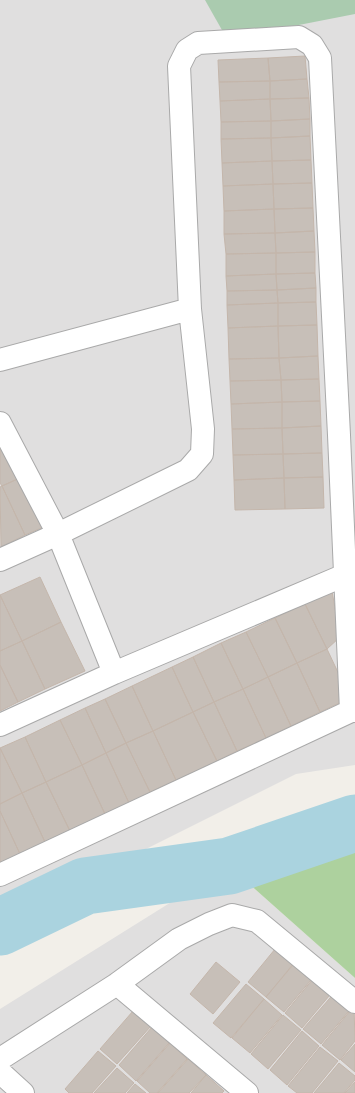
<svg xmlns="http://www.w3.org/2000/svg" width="355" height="1093" font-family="'Exo 2',sans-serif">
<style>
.residential{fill:#e0dfdf}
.forest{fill:#add19e}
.cemetery{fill:#aacbaf}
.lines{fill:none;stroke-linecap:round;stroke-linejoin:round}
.river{stroke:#aad3df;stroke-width:57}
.building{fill:#c7bfb8;stroke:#c4b6ab}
.minor-casing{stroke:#a9a9a9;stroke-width:24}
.minor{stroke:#fff;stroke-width:22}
</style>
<rect width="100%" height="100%" fill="#f2efe9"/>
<!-- residential -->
<path class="residential" d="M 0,0 L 355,0 L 355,765 L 296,774 L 0,922 Z
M 229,866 L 355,978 L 355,1093 L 0,1093 L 0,1009 Z"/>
<!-- forest -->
<path class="forest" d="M 355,823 L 355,978 L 229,866 Z"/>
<!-- cemetery -->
<path class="cemetery" d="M 205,0 L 355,0 L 355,14 L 227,39 Z"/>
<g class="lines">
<!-- river -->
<path class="river" d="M 0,927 L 85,886 L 229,866 L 355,823"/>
</g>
<!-- building -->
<path class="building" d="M 305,56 L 307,79 L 270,81 L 268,58 Z
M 268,58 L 270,81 L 219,82 L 218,60 Z
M 307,79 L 309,98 L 270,99 L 270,81 Z
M 270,81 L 270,99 L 220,101 L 219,82 Z
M 309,98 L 310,119 L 271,121 L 270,99 Z
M 270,99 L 271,121 L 221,122 L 220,101 Z
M 310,119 L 310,136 L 271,138 L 271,121 Z
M 271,121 L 271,138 L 221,139 L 221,122 Z
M 310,136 L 311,160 L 272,161 L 271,138 Z
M 271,138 L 272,161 L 222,163 L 221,139 Z
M 311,160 L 312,183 L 273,184 L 272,161 Z
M 272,161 L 273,184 L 223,186 L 222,163 Z
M 312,183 L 313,208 L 274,209 L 273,184 Z
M 273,184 L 274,209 L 224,211 L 223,186 Z
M 313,208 L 314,231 L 275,233 L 274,209 Z
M 274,209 L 275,233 L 224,234 L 224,211 Z
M 314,231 L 315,252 L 276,253 L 275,233 Z
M 275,233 L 276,253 L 226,254 L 224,234 Z
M 315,252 L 315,273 L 276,274 L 276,253 Z
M 276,253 L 276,274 L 226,276 L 226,254 Z
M 315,273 L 316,288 L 277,290 L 276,274 Z
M 276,274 L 277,290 L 227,291 L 226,276 Z
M 316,288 L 316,302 L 278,303 L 277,290 Z
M 277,290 L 278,303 L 227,305 L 227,291 Z
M 316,302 L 317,325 L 278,326 L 278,303 Z
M 278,303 L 278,326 L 228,328 L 227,305 Z
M 317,325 L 318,356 L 279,358 L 278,326 Z
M 278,326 L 279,358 L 229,359 L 228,328 Z
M 318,356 L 319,379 L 281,380 L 279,358 Z
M 279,358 L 281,380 L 230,381 L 229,359 Z
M 319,379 L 320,401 L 282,402 L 281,380 Z
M 281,380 L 282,402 L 231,404 L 230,381 Z
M 320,401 L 321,426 L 282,428 L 282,402 Z
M 282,402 L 282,428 L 232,429 L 231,404 Z
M 321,426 L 322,453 L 283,454 L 282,428 Z
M 282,428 L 283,454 L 233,455 L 232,429 Z
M 0,432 L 22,477 L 2,486 L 0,483 Z
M 322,453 L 323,477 L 284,478 L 283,454 Z
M 283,454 L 284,478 L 234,480 L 233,455 Z
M 22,477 L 46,526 L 25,535 L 2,486 Z
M 323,477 L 324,508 L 285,509 L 284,478 Z
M 284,478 L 285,509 L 235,510 L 234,480 Z
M 2,486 L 25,535 L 1,547 L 0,487 Z
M 40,577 L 61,622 L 22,641 L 0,595 Z
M 332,591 L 340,637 L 327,649 L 305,604 Z
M 0,595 L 22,641 L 0,651 Z
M 305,604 L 327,649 L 297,663 L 275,618 Z
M 275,618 L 297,663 L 268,677 L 246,632 Z
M 61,622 L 85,671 L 45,689 L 22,641 Z
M 246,632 L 268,677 L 243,689 L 221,643 Z
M 22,641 L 45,689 L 18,702 L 0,665 L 0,651 Z
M 221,643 L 243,689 L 214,702 L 193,657 Z
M 327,649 L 350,698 L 320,712 L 297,663 Z
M 193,657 L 214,702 L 193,712 L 172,667 Z
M 297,663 L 320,712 L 291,726 L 268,677 Z
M 0,665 L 18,702 L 0,711 Z
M 172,667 L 193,712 L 153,731 L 132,686 Z
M 268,677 L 291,726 L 266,738 L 243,689 Z
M 132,686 L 153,731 L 126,743 L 105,699 Z
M 243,689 L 266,738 L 237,751 L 214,702 Z
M 105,699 L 126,743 L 106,753 L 85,708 Z
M 214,702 L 237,751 L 217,761 L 193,712 Z
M 85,708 L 106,753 L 82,765 L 60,720 Z
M 193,712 L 217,761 L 176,780 L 153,731 Z
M 60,720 L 82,765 L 46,782 L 25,737 Z
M 153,731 L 176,780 L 150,792 L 126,743 Z
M 25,737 L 46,782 L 22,793 L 0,748 Z
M 126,743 L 150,792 L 129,803 L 106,753 Z
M 0,748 L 22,793 L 0,804 Z
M 106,753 L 129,803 L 105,814 L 82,765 Z
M 82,765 L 105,814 L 70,831 L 46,782 Z
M 46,782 L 70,831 L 45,842 L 22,793 Z
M 22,793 L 45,842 L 20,854 L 0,811 L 0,804 Z
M 0,811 L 20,854 L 0,863 Z
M 280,943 L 298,958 L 266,997 L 248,982 Z
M 298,959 L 316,974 L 284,1012 L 266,997 Z
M 216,962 L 240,982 L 213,1014 L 190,994 Z
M 317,974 L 335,989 L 302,1028 L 285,1013 Z
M 246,984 L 264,999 L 231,1038 L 213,1023 Z
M 336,991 L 354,1005 L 321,1044 L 303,1029 Z
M 264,999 L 282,1015 L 250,1053 L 232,1038 Z
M 354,1006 L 355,1041 L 340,1060 L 322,1045 Z
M 133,1011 L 151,1026 L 117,1064 L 100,1049 Z
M 283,1015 L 301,1030 L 268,1069 L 251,1054 Z
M 152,1027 L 169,1043 L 136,1081 L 119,1065 Z
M 302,1031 L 319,1046 L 287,1085 L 270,1070 Z
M 170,1043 L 187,1059 L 157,1093 L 150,1093 L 137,1081 Z
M 355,1044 L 355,1072 L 341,1060 Z
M 320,1047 L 338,1061 L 312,1093 L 297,1093 L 288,1086 Z
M 98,1051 L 116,1066 L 92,1093 L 69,1093 L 65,1089 Z
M 188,1059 L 206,1075 L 189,1093 L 158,1093 Z
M 339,1063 L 355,1076 L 355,1080 L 344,1093 L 314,1093 Z
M 117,1068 L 134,1083 L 125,1093 L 94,1093 Z
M 206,1075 L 224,1091 L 222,1093 L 191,1093 Z
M 355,1082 L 355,1093 L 345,1093 Z
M 135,1084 L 146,1093 L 127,1093 Z"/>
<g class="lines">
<!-- minor casing -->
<g class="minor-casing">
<path id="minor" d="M 0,360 L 190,309
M 0,423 L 58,534 L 114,673
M 0,560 L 58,534 L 188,470 L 202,454 L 203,429 L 190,309 L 179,66 L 187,50 L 198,43 L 299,37 L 312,45 L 320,58 L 339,435 L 351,711
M 0,725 L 114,673 L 345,575 L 355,575
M 0,875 L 351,711 L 355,711
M 117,984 L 247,1093
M 0,1059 L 117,984 L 179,939 L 209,924 L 232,915 L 257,921 L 355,1002
M 0,1072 L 23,1093"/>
</g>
<!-- minor -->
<use href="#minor" class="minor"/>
</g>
</svg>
